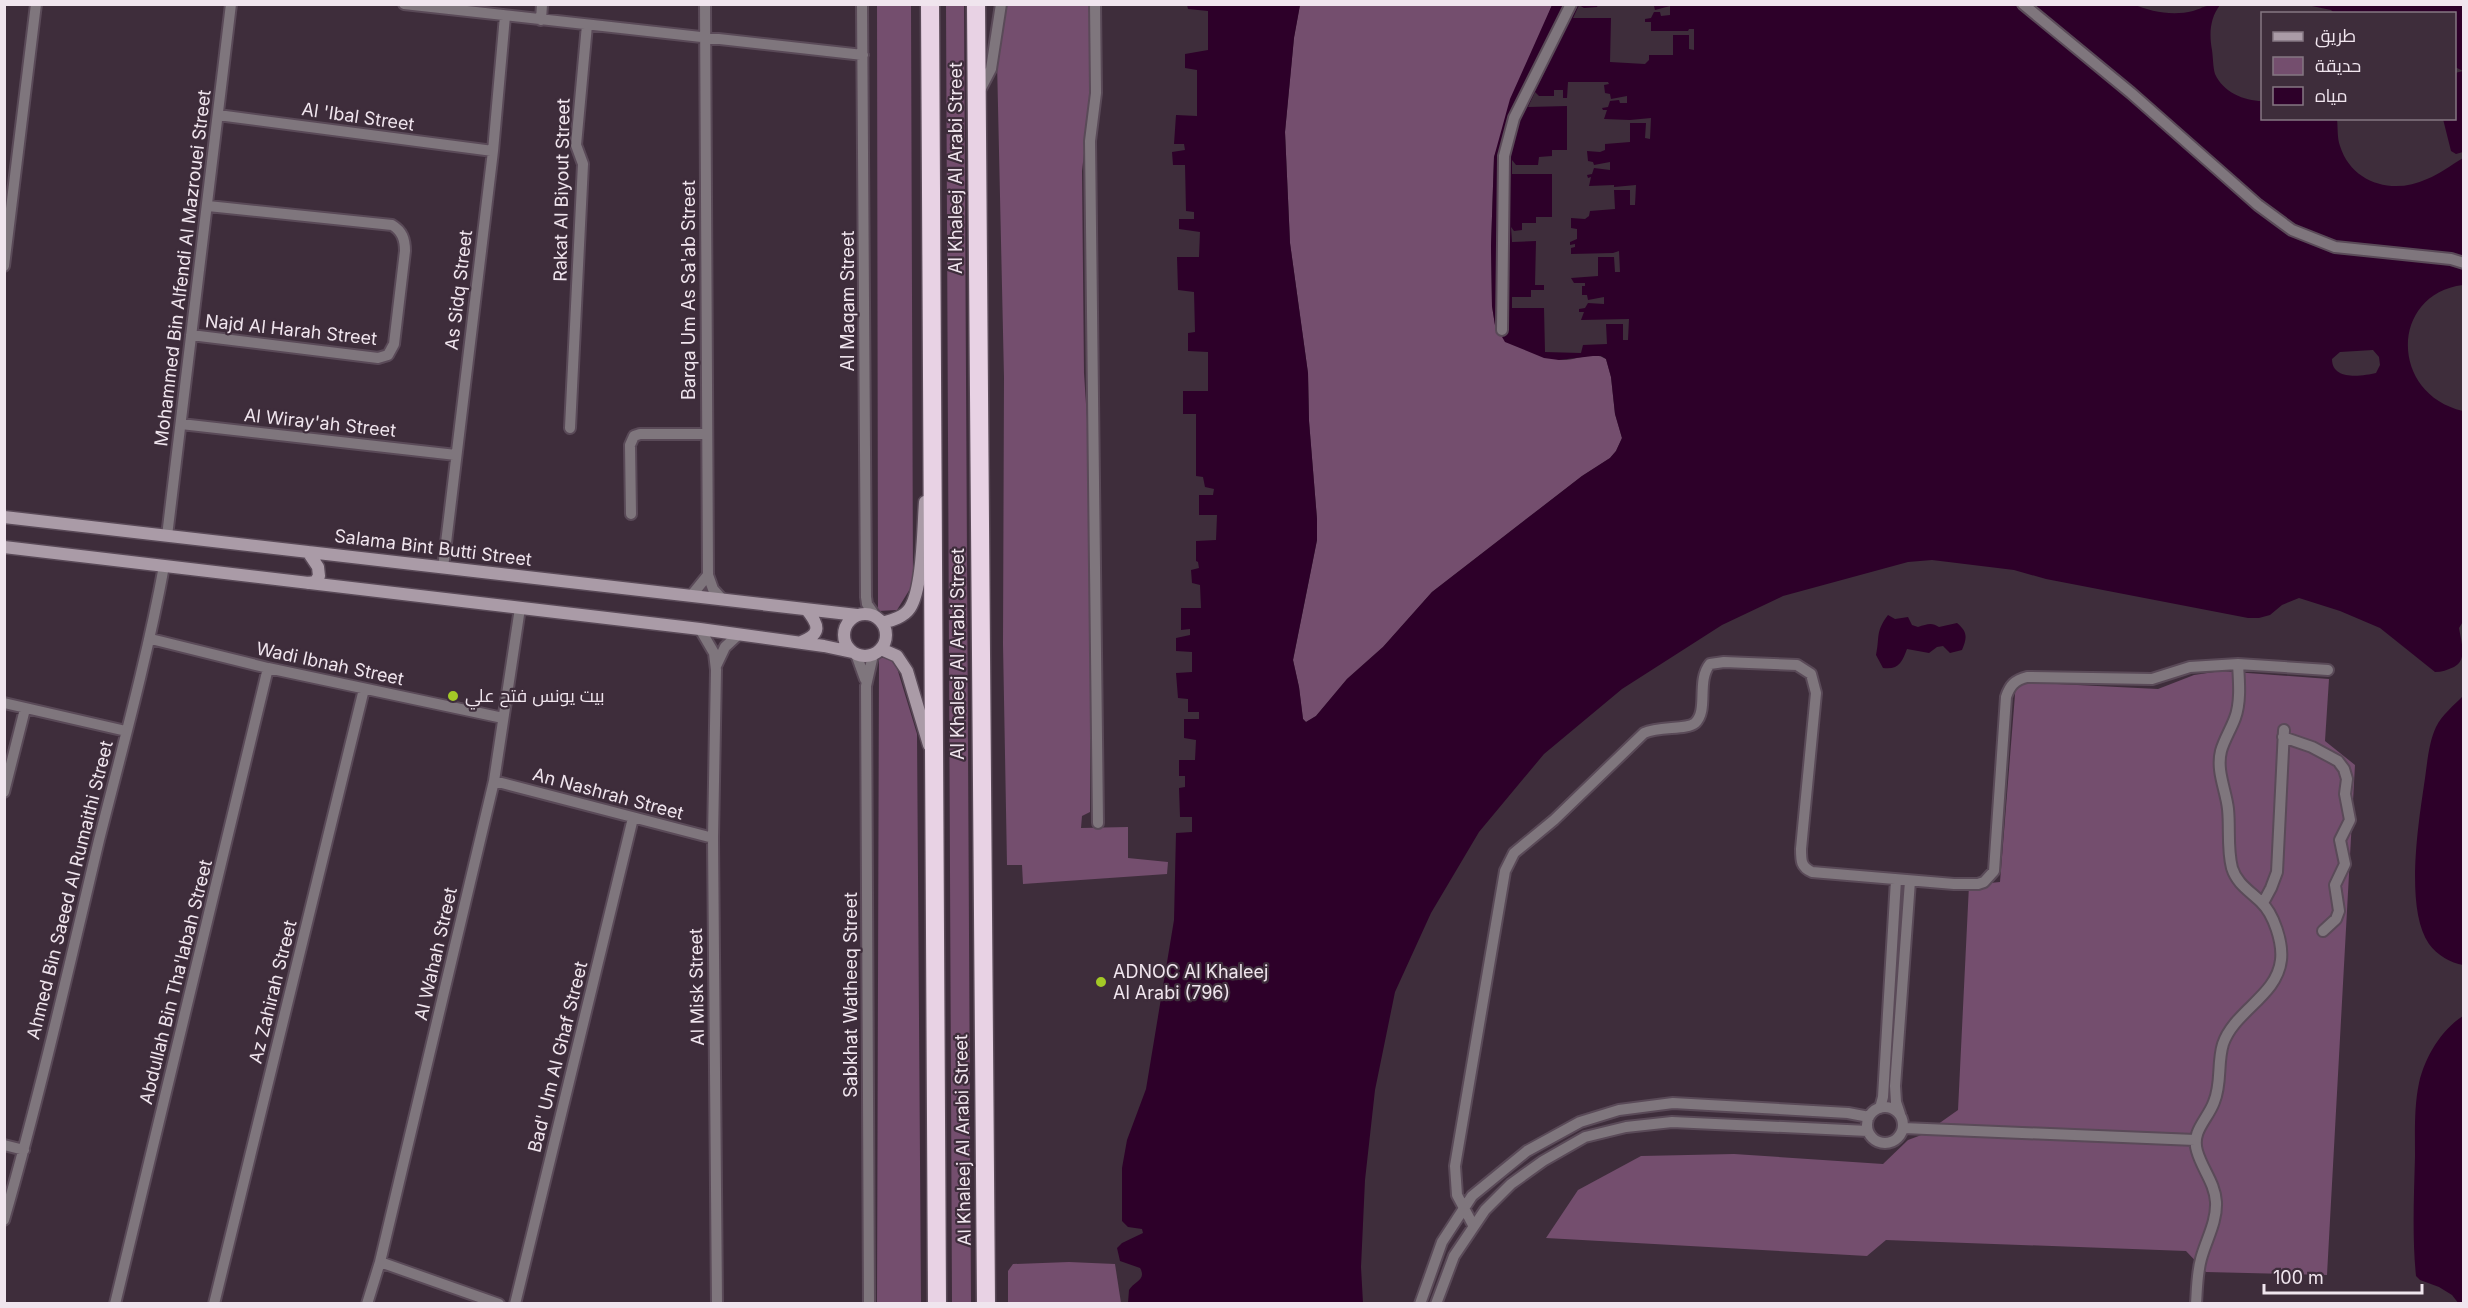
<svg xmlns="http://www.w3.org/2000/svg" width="2468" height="1308" font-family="Inter,Cairo,sans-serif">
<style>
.green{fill:#744e6e}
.water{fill:#2d0029;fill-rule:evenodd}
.pier{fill:#3e2d3b}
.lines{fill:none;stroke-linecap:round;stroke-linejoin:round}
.street-casing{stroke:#5a4a58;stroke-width:14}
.secondary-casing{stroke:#5a4a58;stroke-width:15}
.highway-casing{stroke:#5a4a58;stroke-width:21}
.street{stroke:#7f767d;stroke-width:10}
.secondary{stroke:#aa9ba7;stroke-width:12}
.highway{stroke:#e8d2e4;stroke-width:18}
.poi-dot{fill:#a3c926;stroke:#3e2d3b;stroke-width:2}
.labels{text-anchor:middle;stroke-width:4.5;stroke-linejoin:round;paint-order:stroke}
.street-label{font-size:18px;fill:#f0e5ee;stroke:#3e2d3b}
.poi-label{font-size:18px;fill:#f0e5ee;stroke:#3e2d3b;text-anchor:start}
</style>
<rect width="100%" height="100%" fill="#3e2d3b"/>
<!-- green -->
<path class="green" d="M 877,5 L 911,5 L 913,584 L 897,610 L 878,611 Z
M 946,5 L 964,5 L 971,1304 L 952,1303 Z
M 1003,5 L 1089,5 L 1091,91 L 1082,171 L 1084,373 L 1090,466 L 1090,812 L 1082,816 L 1081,828 L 1128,827 L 1128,858 L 1168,862 L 1167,874 L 1023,884 L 1022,865 L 1007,865 L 1003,644 L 1004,377 L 997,61 Z
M 1300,5 L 1552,5 L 1494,157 L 1491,246 L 1492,306 L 1495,325 C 1507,332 1550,360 1561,360 C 1575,361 1593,350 1606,359 L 1611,377 L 1615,414 L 1622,438 L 1616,451 L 1610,458 L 1582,476 L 1432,592 L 1383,647 L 1347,679 L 1316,716 L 1306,722 L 1303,719 L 1299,687 L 1293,660 L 1317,540 L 1317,519 L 1309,421 L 1308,373 L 1290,243 L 1285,132 L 1294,37 Z
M 879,658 L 894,658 L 917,734 L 921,1303 L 877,1304 Z
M 2221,671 L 2329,679 L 2325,741 L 2355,765 L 2327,1275 L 2206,1272 L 2186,1251 L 1886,1240 L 1867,1256 L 1546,1238 L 1578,1190 L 1641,1156 L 1734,1154 L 1883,1164 L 1908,1140 L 1924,1134 L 1958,1110 L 1969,885 L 2000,882 L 2016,682 L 2158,689 L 2194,675 Z
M 1069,1262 L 1115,1264 L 1121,1303 L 1008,1303 L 1008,1271 L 1013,1264 Z"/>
<!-- water -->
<path class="water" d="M 2133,4 C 2151,12 2173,16 2193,11 C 2206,7 2203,5 2220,5 C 2210,18 2209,34 2212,50 C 2213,57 2213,67 2215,74 C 2223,92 2244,101 2262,101 L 2262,118 L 2337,119 C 2338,127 2337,138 2340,146 C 2352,184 2394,195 2427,179 C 2440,174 2451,165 2463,158 L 2463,285 C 2390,294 2389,394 2463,411 L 2464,620 L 2459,628 C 2461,641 2468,660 2454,667 C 2447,670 2442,672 2435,672 L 2380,628 L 2340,611 L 2299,598 L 2282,605 L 2270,615 L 2259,618 L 2248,618 L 2046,579 L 2014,570 L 1932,560 L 1908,562 L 1783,596 L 1722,625 L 1622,689 L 1544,754 L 1479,832 L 1431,913 L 1395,992 L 1375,1090 L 1365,1180 L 1361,1267 L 1363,1303 L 1128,1303 L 1129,1290 C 1134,1281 1147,1280 1140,1268 L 1120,1261 L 1117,1248 L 1122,1243 L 1143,1233 L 1142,1229 L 1128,1227 L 1122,1221 L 1122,1168 L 1127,1140 L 1146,1089 L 1174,920 L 1176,833 L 1192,832 L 1192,817 L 1180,817 L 1179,788 L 1185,787 L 1185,776 L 1179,776 L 1179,760 L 1195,760 L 1196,740 L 1184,738 L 1184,719 L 1199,719 L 1199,712 L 1188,712 L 1188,699 L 1178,698 L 1176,673 L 1192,672 L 1192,652 L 1176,651 L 1176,638 L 1190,635 L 1190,629 L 1181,630 L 1181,608 L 1201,608 L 1200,585 L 1192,583 L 1191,570 L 1199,568 L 1198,562 L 1196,561 L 1196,541 L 1216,540 L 1217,515 L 1199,515 L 1199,495 L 1213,495 L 1214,489 L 1205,487 L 1203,477 L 1196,476 L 1196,414 L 1183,414 L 1183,391 L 1208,391 L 1208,352 L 1188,351 L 1188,333 L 1195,332 L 1194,292 L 1178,290 L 1177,257 L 1199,257 L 1200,232 L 1179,229 L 1179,219 L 1194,219 L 1194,212 L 1186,211 L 1185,165 L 1173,165 L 1172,152 L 1185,150 L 1184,144 L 1174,144 L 1176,115 L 1197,116 L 1197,70 L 1185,68 L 1185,54 L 1208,50 L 1208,11 L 1188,9 L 1187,5 L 1300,5 L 1294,38 L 1285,132 L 1290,243 L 1308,373 L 1309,421 L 1317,519 L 1317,540 L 1293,660 L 1299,687 L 1303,719 L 1306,722 L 1316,716 L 1347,679 L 1383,647 L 1432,592 L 1582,476 L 1610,458 L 1616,451 L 1622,438 L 1615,414 L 1611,377 L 1606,359 L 1601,356 L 1593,356 L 1559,360 L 1544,358 L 1505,342 L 1495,325 L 1492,306 L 1491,246 L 1494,157 L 1510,99 L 1552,5 ZM 2373,350 L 2379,357 L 2380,365 L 2376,373 C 2362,376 2332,381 2332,359 L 2340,352 Z
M 2307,5 L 2463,5 L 2463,152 L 2456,154 L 2451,151 L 2443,119 L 2454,118 L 2455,73 L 2463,71 L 2455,67 L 2454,14 L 2334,13 L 2331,10 Z
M 1888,615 L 1895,619 L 1908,617 L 1912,625 L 1918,627 C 1927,624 1932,622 1939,627 L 1957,623 C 1968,632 1967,638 1962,650 L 1950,653 L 1943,646 L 1937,647 L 1929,653 L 1907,649 C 1902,662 1899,670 1883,668 L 1876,655 C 1880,637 1875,632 1888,615 Z
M 2463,696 L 2463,965 C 2451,963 2437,955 2429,944 C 2405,909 2418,826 2424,785 C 2427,767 2428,744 2436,727 C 2442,715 2454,705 2463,696 Z
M 2463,1016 L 2464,1303 L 2459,1304 L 2452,1295 L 2439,1287 L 2420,1280 L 2416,1276 C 2412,1236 2414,1196 2415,1156 C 2415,1133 2414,1106 2419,1083 C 2425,1057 2441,1030 2463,1016 Z"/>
<!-- pier -->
<path class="pier" d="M 1579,5 L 1584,8 L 1597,7 L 1598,5 L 1647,5 L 1654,6 L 1655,10 L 1670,6 L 1670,15 L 1661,16 L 1660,12 L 1654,12 L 1651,18 L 1645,19 L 1645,22 L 1651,22 L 1651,31 L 1688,31 L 1689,29 L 1694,29 L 1694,50 L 1689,49 L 1689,35 L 1673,35 L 1673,55 L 1649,55 L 1649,60 L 1645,64 L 1610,62 L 1611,18 L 1573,18 Z
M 1568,82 L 1608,82 L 1609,84 L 1604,85 L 1605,93 L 1610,94 L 1611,99 L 1627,96 L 1627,103 L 1620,103 L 1619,100 L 1610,101 L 1608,107 L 1602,108 L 1603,110 L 1607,110 L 1604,119 L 1630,120 L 1651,118 L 1650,139 L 1645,138 L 1646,123 L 1630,123 L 1630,142 L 1605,144 L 1605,150 L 1600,152 L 1587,151 L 1588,161 L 1593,162 L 1594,165 L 1610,162 L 1610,170 L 1594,168 L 1592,174 L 1587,175 L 1588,178 L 1591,177 L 1589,186 L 1614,185 L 1614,187 L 1636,185 L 1635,205 L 1630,205 L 1630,190 L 1614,190 L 1615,209 L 1590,211 L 1589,216 L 1585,219 L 1571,218 L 1571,228 L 1577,229 L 1577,239 L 1570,242 L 1570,245 L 1575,244 L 1575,247 L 1571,248 L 1571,254 L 1613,253 L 1619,251 L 1620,272 L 1615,272 L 1614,257 L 1598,257 L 1598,276 L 1571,278 L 1574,283 L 1585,283 L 1585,286 L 1582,286 L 1582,295 L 1587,295 L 1588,300 L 1604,297 L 1604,304 L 1588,303 L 1585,308 L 1579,309 L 1579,312 L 1584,312 L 1581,320 L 1629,319 L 1628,340 L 1623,340 L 1623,324 L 1606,324 L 1607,344 L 1583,345 L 1581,353 L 1545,352 L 1544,308 L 1512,308 L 1512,297 L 1531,297 L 1531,290 L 1544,290 L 1544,285 L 1535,285 L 1536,241 L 1512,242 L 1511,227 L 1514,231 L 1522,230 L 1522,223 L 1536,223 L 1536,217 L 1552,217 L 1552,174 L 1512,174 L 1512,160 L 1516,165 L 1538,165 L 1539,157 L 1552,156 L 1552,150 L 1567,150 L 1567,106 L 1528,107 L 1535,92 L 1539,96 L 1554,96 L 1554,90 L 1563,90 L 1563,98 L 1567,98 Z"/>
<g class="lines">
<!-- street casing -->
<g class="street-casing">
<path id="street" d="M 404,4 L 863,55
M 705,4 L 708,575 L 713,589 L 723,600
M 862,4 L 866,597 L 867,604 L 876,617
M 1095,4 L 1096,93 L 1090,141 L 1098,823
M 2023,4 L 2131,93 L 2258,205 L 2292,230 L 2335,247 L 2451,259 L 2464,263
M 541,20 L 542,4
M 978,94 L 991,69 L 1001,4
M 218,115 L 493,151
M 4,266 L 36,4
M 1502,330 L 1504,156 L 1514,118 L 1571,4
M 191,335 L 378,358 L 388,355 L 394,344 L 405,251 C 405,239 402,231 392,225 L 208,206
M 181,424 L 456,455
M 570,428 L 583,164 L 576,145 L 587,25
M 631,514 L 630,445 L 634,436 L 640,434 L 706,434
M 167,536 L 231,4
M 443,568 L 493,151 L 505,16
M 691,596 L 708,575
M 700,629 L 714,653 L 716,670 L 713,838 L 717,1304
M 151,639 L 268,668 L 503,718
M 856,654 L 865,679
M 716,666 L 725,647 L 738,635
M 4,703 L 126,731
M 2283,737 L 2312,747 L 2338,761 L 2344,769 L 2347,779 L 2345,794 L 2350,820 L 2340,840 L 2345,864 L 2335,885 L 2339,911 L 2336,919 L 2323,931
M 494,781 L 713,838
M 4,792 L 25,709
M 2263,903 L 2271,888 L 2277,872 L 2284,730
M1867 1125a18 18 0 1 1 36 0a18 18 0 1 1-36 0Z
M 1880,1108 L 1883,1097 L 1896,880
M 1900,1114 L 1896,1102 L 1895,1086 L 1910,881
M 1903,1128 L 2195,1140
M 4,1145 L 24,1150
M 4,1220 C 40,1094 69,967 99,840 C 122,749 147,659 164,566
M 1473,1225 L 1457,1195 L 1455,1166 L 1505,871 L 1514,853 L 1554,820 L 1644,733 C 1659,726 1687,730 1695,723 C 1709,710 1696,681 1710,664 L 1724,662 L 1797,665 L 1811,674 L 1816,693 L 1801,849 C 1801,861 1801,867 1812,872 L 1954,884 L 1978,884 L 1984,882 L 1994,871 L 2006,697 C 2010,685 2015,680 2027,677 L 2152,679 L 2190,667 L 2238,664 L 2328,670
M 380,1262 L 499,1304
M 115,1304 L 268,668
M 214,1304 L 364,689
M 367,1304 L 380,1262 L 494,781 L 520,608
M 515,1304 L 633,818
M 869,1304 L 866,686 L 873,655
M 1420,1304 L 1442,1242 L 1472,1196 L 1527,1151 L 1580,1122 L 1619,1110 L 1673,1103 L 1848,1113 L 1869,1117
M 1436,1304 L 1454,1256 L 1485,1210 L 1511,1184 L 1543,1161 L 1585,1137 L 1626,1127 L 1672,1122 L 1868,1131
M 2196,1304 C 2197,1289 2197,1273 2201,1259 C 2206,1240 2217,1222 2216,1202 C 2215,1183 2202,1169 2197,1151 C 2191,1131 2208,1119 2214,1102 C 2222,1083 2217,1063 2223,1044 C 2234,1011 2277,996 2281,960 C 2283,943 2274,914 2261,902 C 2250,891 2237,884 2232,868 C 2227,849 2230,828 2228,809 C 2226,790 2216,771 2221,751 C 2224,740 2231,729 2235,718 C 2241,702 2239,681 2238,664"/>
</g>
<!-- secondary casing -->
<g class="secondary-casing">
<path id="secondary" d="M 4,517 L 857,615
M 4,547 L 700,629 L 824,646 L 852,652
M 308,583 L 315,582 L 319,576 L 318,567 L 308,552
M844 635a21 21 0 1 1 42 0a21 21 0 1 1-42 0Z
M 882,623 C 893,620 904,617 910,608 C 923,588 923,527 925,502
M 801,642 C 822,634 819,625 807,610
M 881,649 L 897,656 L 907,671 L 929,745"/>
</g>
<!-- highway casing -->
<g class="highway-casing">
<path id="highway" d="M 930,4 L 937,1304
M 976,4 L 986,1304"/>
</g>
<!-- street -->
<use href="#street" class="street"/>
<!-- secondary -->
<use href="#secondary" class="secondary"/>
<!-- highway -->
<use href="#highway" class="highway"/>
</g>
<!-- markers -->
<g class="poi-dot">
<circle cx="453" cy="696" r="6"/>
<circle cx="1101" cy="982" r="6"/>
</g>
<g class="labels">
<!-- street labels -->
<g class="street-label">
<text transform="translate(358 117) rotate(8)" y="6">Al 'Ibal Street</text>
<text transform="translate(956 168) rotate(-90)" y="6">Al Khaleej Al Arabi Street</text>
<text transform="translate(562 190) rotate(-89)" y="6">Rakat Al Biyout Street</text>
<text transform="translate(183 268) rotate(-83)" y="6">Mohammed Bin Alfendi Al Mazrouei Street</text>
<text transform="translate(459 290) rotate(-83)" y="6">As Sidq Street</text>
<text transform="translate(689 290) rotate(-90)" y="6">Barqa Um As Sa'ab Street</text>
<text transform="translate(848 301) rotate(-90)" y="6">Al Maqam Street</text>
<text transform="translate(291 330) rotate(6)" y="6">Najd Al Harah Street</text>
<text transform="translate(320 423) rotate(6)" y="6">Al Wiray'ah Street</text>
<text transform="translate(433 548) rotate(7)" y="6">Salama Bint Butti Street</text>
<text transform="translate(958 654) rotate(-90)" y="6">Al Khaleej Al Arabi Street</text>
<text transform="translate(330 664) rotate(12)" y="6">Wadi Ibnah Street</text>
<text transform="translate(608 794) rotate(15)" y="6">An Nashrah Street</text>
<text transform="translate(70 890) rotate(-76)" y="6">Ahmed Bin Saeed Al Rumaithi Street</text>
<text transform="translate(436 954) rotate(-77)" y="6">Al Wahah Street</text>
<text transform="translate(176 982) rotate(-76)" y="6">Abdullah Bin Tha'labah Street</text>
<text transform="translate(697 987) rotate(-91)" y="6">Al Misk Street</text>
<text transform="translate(273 992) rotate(-76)" y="6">Az Zahirah Street</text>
<text transform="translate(851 995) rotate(-90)" y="6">Sabkhat Watheeq Street</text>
<text transform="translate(558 1057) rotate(-76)" y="6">Bad' Um Al Ghaf Street</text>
<text transform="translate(963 1140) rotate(-91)" y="6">Al Khaleej Al Arabi Street</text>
</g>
<!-- poi labels -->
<g class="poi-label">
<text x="465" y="702">بيت يونس فتح علي</text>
<text x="1113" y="978">ADNOC Al Khaleej<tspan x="1113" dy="21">Al Arabi (796)</tspan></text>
</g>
</g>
<!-- border -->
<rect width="2468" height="1308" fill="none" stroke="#f0e5ee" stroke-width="12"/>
<!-- legend -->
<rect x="2261" y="12" width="195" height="108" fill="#3e2d3b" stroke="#857783" stroke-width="1.5"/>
<rect x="2273" y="32" width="30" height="9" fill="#aa9ba7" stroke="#857783" stroke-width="1.5"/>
<text x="2315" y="42" font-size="18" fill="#f0e5ee">طريق</text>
<rect x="2273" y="57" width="30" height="18" fill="#744e6e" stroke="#857783" stroke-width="1.5"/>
<text x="2315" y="72" font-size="18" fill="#f0e5ee">حديقة</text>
<rect x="2273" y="87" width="30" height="18" fill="#2d0029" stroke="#857783" stroke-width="1.5"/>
<text x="2315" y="102" font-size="18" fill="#f0e5ee">مياه</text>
<!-- scale -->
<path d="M2264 1284v9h158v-9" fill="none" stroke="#f0e5ee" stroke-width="3"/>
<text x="2273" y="1284" font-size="18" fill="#f0e5ee" stroke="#3e2d3b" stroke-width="4.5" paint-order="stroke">100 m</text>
</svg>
